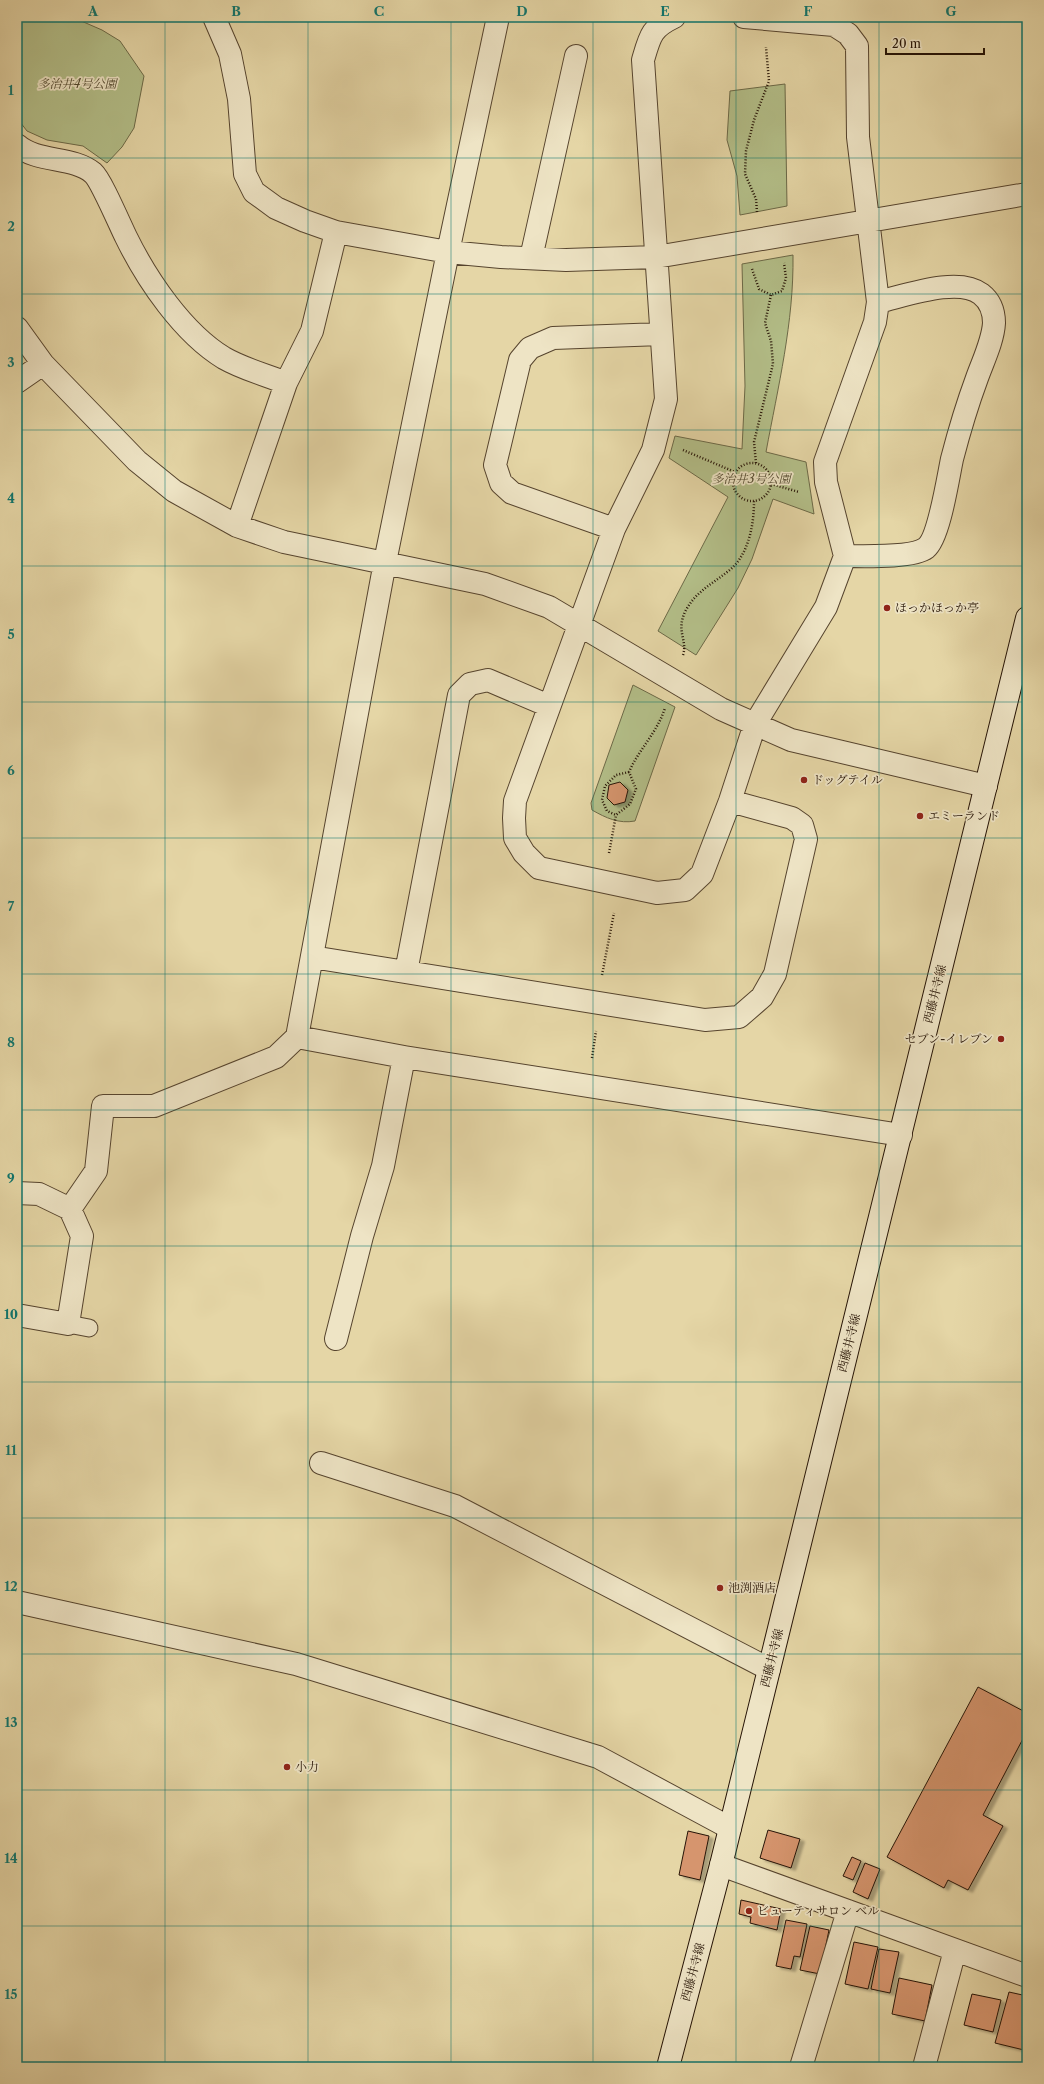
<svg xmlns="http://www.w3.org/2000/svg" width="1044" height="2084" font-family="'Libre Caslon Text','Noto Serif JP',serif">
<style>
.green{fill:#b3be88;stroke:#6c6947}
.building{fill:#d6956e;stroke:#261406;filter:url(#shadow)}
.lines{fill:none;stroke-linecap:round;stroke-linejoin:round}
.service-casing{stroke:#56442e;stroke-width:19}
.minor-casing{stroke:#56442e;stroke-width:24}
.secondary-casing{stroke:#261406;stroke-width:24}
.path{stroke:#261406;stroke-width:2.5;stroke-dasharray:1 2;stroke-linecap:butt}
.service{stroke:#eee4c5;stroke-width:17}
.minor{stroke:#eee4c5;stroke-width:22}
.secondary{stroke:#eee4c5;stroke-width:22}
.grid{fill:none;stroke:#0f766e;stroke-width:1;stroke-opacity:0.55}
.poi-dot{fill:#8f2418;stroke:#eee4c5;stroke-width:1.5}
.labels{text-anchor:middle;stroke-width:3.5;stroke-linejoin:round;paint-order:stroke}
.park-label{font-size:12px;font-style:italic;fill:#50472d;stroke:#eee4c5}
.poi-label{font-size:12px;fill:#261406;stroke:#eee4c5;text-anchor:start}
.street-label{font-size:12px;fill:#261406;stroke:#eee4c5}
.neatline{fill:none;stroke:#0f766e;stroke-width:1.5}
.grid-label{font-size:13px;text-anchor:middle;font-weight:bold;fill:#0f766e}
</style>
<defs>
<filter id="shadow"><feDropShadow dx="4.5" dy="2.5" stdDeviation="1" flood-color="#0004"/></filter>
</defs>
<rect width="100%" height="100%" fill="#e5d6a6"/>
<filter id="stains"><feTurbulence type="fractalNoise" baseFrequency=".005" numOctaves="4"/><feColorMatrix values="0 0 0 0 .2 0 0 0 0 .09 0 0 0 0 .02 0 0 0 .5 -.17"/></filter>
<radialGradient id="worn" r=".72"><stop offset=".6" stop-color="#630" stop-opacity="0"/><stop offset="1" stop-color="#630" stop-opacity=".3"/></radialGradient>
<!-- green -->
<path class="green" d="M 25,17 L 72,17 L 102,30 L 120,41 L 144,76 L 134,128 L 122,147 L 107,163 L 83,146 L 47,140 L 27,131 L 17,118 L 17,20 Z
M 785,84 L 787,206 L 740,215 L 737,176 L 727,140 L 730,91 Z
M 793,255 C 794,322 778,387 766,452 L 806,462 L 814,514 L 773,499 L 752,559 L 738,588 L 696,655 L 658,631 L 728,497 L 669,458 L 675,436 L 742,449 L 745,386 L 742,264 Z
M 633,685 L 675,707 L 635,821 C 619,824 606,818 592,810 L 591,803 Z"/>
<!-- building -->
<path class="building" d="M 620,782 L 628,790 L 625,802 L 614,805 L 607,798 L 609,785 Z
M 978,1687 L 1027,1713 L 1027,1731 L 983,1815 L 1003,1826 L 968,1890 L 948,1880 L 944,1888 L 887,1857 Z
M 768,1830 L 800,1839 L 791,1868 L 760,1858 Z
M 688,1831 L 709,1836 L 700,1880 L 679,1875 Z
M 852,1857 L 861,1861 L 853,1880 L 843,1876 Z
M 865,1863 L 880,1869 L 868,1899 L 853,1892 Z
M 741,1900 L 781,1909 L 777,1930 L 750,1923 L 751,1917 L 739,1914 Z
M 786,1920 L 807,1924 L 800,1957 L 794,1956 L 791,1969 L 776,1966 Z
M 810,1926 L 829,1930 L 820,1974 L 800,1970 Z
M 854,1942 L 878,1947 L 868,1989 L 845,1984 Z
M 879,1949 L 899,1952 L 890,1993 L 871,1989 Z
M 899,1978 L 932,1985 L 925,2021 L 892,2014 Z
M 1009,1992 L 1027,1996 L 1027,2039 L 1024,2050 L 995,2043 Z
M 972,1994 L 1001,2000 L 993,2032 L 964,2025 Z"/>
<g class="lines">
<!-- service casing -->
<g class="service-casing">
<path id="service" d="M 68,1324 L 89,1328"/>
</g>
<!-- minor casing -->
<g class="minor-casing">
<path id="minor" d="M 214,17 L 230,54 L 239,99 L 245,174 L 254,192 L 276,208 L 305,221 L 336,232 L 448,252 L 501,257 L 566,260 L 656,257 L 1027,194
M 498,17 L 448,252 L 385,562 L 297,1037 L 404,1057 L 901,1135
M 674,17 C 651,28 650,36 643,60 L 666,399 L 653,450 L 614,529 L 515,801 L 514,818 L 515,838 L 524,853 L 539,868 L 657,893 L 685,890 L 702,874 L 730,801 L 755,724 L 826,607 L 845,556 L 826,482 L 825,462 L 875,322 L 878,302 L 858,137 L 857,46 L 848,34 L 834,25 L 744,17
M 17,145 C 37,163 73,156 93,173 C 101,180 120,225 126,237 C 147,280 183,333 224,358 C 243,369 266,375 286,383
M 531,258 L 576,56
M 17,328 L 43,364 L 137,461 L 174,491 L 237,526 L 284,542 L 485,584 L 549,607 L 721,709 L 791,740 L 986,786
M 17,382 L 43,364
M 237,526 L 286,383 L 312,331 L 336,232
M 614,529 L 512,493 L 501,483 L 495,465 L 520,360 L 530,348 L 553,338 L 661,334
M 845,556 C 863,556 913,558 926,548 C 939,538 948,478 952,459 C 959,432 967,405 977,378 C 983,361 993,341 994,323 C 994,312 990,301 981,294 C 958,276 905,296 878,302
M 312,957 L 705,1020 L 739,1017 L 762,997 L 775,974 L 806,839 L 802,825 L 792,818 L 730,801
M 406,972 L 459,695 L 470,684 L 488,680 L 549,706
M 17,1193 L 39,1194 L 70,1209 L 96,1171 L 103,1106 L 154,1106 L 276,1057 L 297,1037
M 17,1315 L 68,1324 L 82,1236 L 70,1209
M 336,1339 L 362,1236 L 383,1166 L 404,1057
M 321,1463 L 455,1506 L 769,1669
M 17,1602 L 296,1664 L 598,1757 L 730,1828
M 721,1865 L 1027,1976
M 801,2067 L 848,1911
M 924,2067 L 955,1950"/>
</g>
<!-- secondary casing -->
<g class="secondary-casing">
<path id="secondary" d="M 668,2067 L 721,1865 L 1027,618"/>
</g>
<!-- path -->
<path class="path" d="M 757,212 L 756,199 L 745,174 L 746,151 L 754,120 L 769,81 L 766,47
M 752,269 L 759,289 L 771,295 L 782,291 L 786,278 L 784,263
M 683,450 L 735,472
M733 482a19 19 0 1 1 38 0a19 19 0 1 1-38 0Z
M 756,463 L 754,442 L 773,364 L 771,341 L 765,323 L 771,295
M 771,484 L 799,492
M 683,655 C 688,640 675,631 686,610 C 696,591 714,583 731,569 C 749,553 754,524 754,501
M 629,772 L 616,775 L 605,786 L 602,800 L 607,811 L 616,815 L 630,804 L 636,789 L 629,772 C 639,749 657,733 665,708
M 609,853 L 616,815
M 602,975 L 614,913
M 592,1058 L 596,1031"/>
<!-- service -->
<use href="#service" class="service"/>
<!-- minor -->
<use href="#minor" class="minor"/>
<!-- secondary -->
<use href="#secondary" class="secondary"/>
</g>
<!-- grid -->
<path class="grid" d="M 165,17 L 165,2067M 308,17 L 308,2067M 451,17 L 451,2067M 593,17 L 593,2067M 736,17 L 736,2067M 879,17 L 879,2067M 17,158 L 1027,158M 17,294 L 1027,294M 17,430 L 1027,430M 17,566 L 1027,566M 17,702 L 1027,702M 17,838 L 1027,838M 17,974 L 1027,974M 17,1110 L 1027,1110M 17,1246 L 1027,1246M 17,1382 L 1027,1382M 17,1518 L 1027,1518M 17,1654 L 1027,1654M 17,1790 L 1027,1790M 17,1926 L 1027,1926"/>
<!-- markers -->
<g class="poi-dot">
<circle cx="887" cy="608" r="4"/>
<circle cx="804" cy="780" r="4"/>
<circle cx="920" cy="816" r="4"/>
<circle cx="1001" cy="1039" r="4"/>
<circle cx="720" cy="1588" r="4"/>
<circle cx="287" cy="1767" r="4"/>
<circle cx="749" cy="1911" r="4"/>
</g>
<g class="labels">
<!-- park labels -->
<g class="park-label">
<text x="77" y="88">多治井4号公園</text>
<text x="751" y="483">多治井3号公園</text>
</g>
<!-- poi labels -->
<g class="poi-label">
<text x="895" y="612">ほっかほっか亭</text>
<text x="812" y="784">ドッグテイル</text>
<text x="928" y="820">エミーランド</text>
<text x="993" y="1043" text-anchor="end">セブン-イレブン</text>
<text x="728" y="1592">池渕酒店</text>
<text x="295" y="1771">小力</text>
<text x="757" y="1915">ビューティサロン ベル</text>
</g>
<!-- street labels -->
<g class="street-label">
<text transform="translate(935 994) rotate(-76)" y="4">西藤井寺線</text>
<text transform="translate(849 1343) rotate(-76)" y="4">西藤井寺線</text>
<text transform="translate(772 1658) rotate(-76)" y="4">西藤井寺線</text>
<text transform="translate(693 1972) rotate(-75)" y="4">西藤井寺線</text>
</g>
</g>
<!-- margin -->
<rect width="1044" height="2084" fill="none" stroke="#e5d6a6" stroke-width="44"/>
<!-- scale -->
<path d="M886 48v6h98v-6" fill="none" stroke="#261406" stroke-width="2"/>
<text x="892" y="48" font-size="12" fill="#261406" stroke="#eee4c5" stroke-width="3" paint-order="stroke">20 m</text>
<rect x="22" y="22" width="1000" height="2040" class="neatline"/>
<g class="grid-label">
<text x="93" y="16">A</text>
<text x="236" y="16">B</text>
<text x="379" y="16">C</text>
<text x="522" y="16">D</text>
<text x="665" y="16">E</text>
<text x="808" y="16">F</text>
<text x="951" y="16">G</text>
<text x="11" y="95">1</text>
<text x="11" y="231">2</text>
<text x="11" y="367">3</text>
<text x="11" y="503">4</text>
<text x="11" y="639">5</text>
<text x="11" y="775">6</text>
<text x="11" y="911">7</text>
<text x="11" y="1047">8</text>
<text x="11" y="1183">9</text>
<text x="11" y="1319">10</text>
<text x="11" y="1455">11</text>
<text x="11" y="1591">12</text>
<text x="11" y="1727">13</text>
<text x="11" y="1863">14</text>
<text x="11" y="1999">15</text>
</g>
<rect width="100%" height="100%" filter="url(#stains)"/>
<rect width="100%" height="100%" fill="url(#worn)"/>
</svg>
